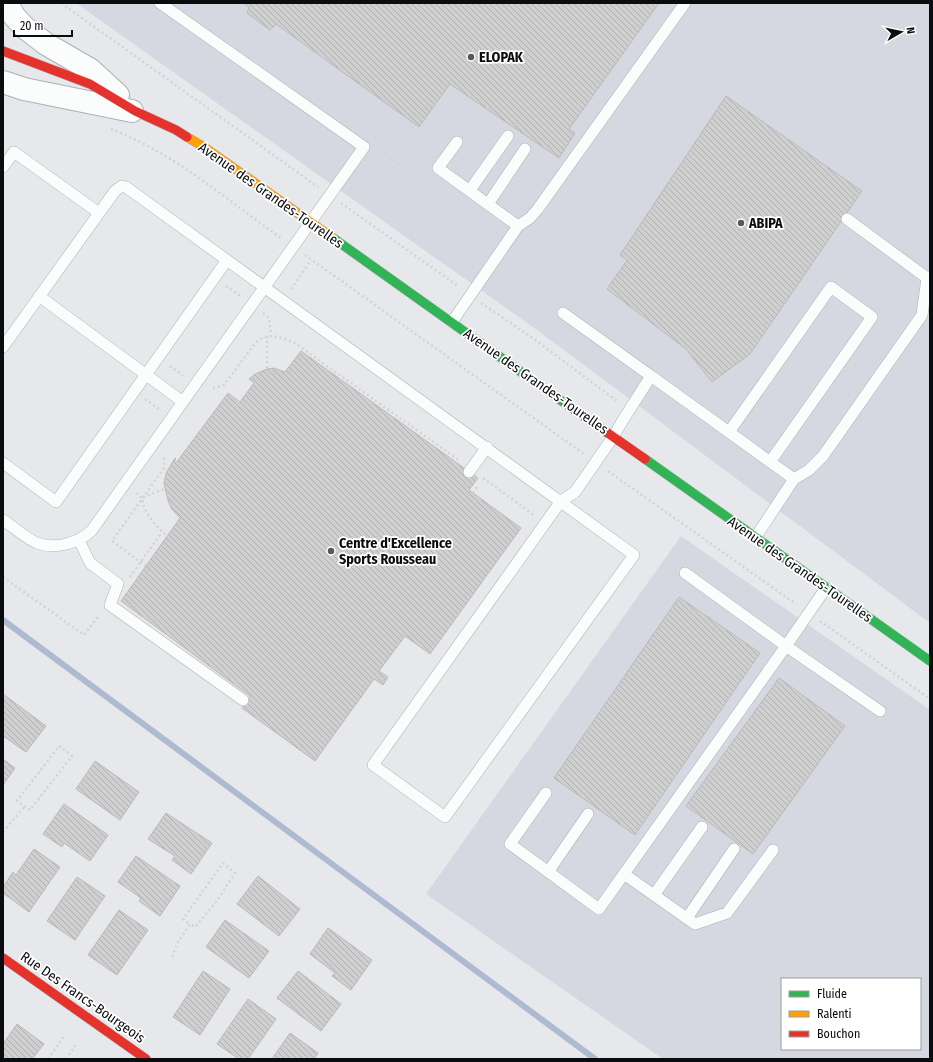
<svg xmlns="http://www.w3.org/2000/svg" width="933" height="1062" font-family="'Fira Sans Condensed',sans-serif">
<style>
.built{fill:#d5d8e0;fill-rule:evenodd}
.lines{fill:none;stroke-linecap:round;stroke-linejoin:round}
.stream{stroke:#aebad0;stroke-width:6}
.building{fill:url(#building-back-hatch);stroke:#bababb}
.lane-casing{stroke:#aeb0b2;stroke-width:12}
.street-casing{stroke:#aeb0b2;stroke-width:24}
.fast-casing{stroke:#aeb0b2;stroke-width:10}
.slow-casing{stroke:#aeb0b2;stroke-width:10}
.jam-casing{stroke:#aeb0b2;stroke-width:10}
.path{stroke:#d2d3d4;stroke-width:2.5;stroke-dasharray:2 3;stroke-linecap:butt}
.lane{stroke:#fbfcfc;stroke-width:11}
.street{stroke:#fbfcfc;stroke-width:22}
.fast{stroke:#30b455;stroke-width:9}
.slow{stroke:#ff9f0a;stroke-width:9}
.jam{stroke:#e5322d;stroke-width:9}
.poi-dot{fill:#58595b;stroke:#fff;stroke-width:1.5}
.labels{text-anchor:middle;stroke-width:3.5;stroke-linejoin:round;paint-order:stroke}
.poi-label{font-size:14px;font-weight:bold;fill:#0b0c0e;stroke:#fff;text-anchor:start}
.street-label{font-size:14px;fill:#0b0c0e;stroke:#fff}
</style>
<defs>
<pattern id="building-back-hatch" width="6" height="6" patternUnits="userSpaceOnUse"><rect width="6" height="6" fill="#cfcfcf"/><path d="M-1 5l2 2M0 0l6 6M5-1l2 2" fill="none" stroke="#b0b1b1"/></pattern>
</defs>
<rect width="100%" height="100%" fill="#e6e8eb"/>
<!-- built -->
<path class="built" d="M 76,3 L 930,3 L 930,623 L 537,330 Z
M 681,536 L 930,710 L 930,1059 L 663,1059 L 426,894 ZM 782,979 L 920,979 L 920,1049 L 782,1049 Z"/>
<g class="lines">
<!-- stream -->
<path class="stream" d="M 3,620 L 595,1059"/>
</g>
<!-- building -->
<path class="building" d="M 244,3 L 659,3 L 569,129 L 575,133 L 559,158 L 450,84 L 419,127 L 276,24 L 270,30 L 247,13 L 249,7 Z
M 726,96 L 862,191 L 750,354 L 712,382 L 686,349 L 607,289 L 627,260 L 620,255 Z
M 301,351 L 478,478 L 469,490 L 521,528 L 430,654 L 405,636 L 379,671 L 388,677 L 383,685 L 374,679 L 315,761 L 242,708 L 250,696 L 121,601 L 180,518 L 171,508 L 168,500 L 164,484 L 166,473 L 175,458 L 176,459 L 174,462 L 176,463 L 228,393 L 240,402 L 254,383 L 249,379 L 255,374 L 267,369 L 274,368 L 285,372 Z
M 679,597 L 760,653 L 635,835 L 554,778 Z
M 779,678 L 845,726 L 753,854 L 686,806 Z
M 3,694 L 46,726 L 26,752 L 3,736 Z
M 3,759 L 15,768 L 3,785 Z
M 95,761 L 139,792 L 120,820 L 76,789 Z
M 64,804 L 108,835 L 90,861 L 64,843 L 62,847 L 43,834 Z
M 166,813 L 212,843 L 191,874 L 172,860 L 175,856 L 148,839 Z
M 34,849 L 60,867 L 29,912 L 3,893 L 3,887 L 13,872 L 16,875 Z
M 136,856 L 180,886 L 160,916 L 139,901 L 141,898 L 118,882 Z
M 258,876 L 300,909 L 279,936 L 237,904 Z
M 77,877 L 105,896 L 75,940 L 47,921 Z
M 119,910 L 148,930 L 117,975 L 88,955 Z
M 225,920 L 269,951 L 249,978 L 206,947 Z
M 328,928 L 372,960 L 351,990 L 332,976 L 335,973 L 310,954 Z
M 203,971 L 230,989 L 200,1035 L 173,1017 Z
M 298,971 L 341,1004 L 321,1031 L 277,998 Z
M 248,999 L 276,1019 L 248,1059 L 239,1059 L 217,1044 Z
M 17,1024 L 44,1044 L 32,1059 L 3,1059 L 3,1044 Z
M 290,1033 L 318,1053 L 314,1059 L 272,1059 Z"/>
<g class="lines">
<!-- lane casing -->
<g class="lane-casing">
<path id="lane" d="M 3,167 L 14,152 L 99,213
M 470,190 L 508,136
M 488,204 L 525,149
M 518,226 L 530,218 L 537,210 L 685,3
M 39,296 L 183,402
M 452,322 L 518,226 L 438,168 L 457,142
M 3,347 L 115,191 L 122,186 L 126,187 L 634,555 L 445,817 L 373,765 L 561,501 L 575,492 L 613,437 L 623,420 L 651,376 L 563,313
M 651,376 L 794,479 L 755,538
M 729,432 L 831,287 L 872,317 L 770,462
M 3,463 L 56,502 L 227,260
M 469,472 L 487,447
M 794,479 L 809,470 L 823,456 L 922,315 L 927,278 L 847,219
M 3,520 C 14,527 25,538 37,543 C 55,550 79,543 92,530 L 364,147 L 160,3
M 79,540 L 90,563 L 118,584 L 110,605 L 243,700
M 685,573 L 786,646 L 880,711
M 546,793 L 510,844 L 599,909 L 786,646 L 826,588
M 548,872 L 588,814
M 624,874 L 695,924 L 727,913 L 773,850
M 654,895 L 702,827
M 687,918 L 734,849"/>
</g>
<!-- street casing -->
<g class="street-casing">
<path id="street" d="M 7,3 L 14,16 L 24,27 L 46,44 L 91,70 L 118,95
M 3,82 L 24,89 L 132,111"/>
</g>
<!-- fast casing -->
<g class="fast-casing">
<path id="fast" d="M 333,238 L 566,404
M 645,459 L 930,661"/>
</g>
<!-- slow casing -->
<g class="slow-casing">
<path id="slow" d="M 187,137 L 204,147 L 333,238"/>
</g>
<!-- jam casing -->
<g class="jam-casing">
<path id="jam" d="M 3,51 L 90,84 L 135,111 L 176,130 L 187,137
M 566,404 L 645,459
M 3,958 L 146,1059"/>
</g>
<!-- path -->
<path class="path" d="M 61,3 L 318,187
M 111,129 C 174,153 227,200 281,238
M 378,149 L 411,174 L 424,171
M 341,203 L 458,286
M 305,255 L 584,454
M 226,286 L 240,296
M 291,289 L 311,260
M 481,303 L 534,339 L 617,401
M 263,313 L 269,318 L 271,336
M 267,336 L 267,369
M 170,366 L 183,376
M 213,388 L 224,385 L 256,342 C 269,332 281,337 295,343 L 460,461
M 145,399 L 159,409
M 608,471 L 796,604
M 483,478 L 534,515
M 136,493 L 142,498 C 144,514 156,526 167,536
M 473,493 L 478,485
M 143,497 L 165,489
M 146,566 L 112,541 L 164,468 L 164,455
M 3,577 L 84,635 L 99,615
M 130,577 L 162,532
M 820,621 L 930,699
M 59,746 L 72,756 L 30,810 L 17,801 Z
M 3,832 L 25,806
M 172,957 L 177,944 L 190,924 L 195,927 L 217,901 L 235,873 L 223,863 L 183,919 L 190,924
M 48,1059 L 65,1035
M 66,1059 L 77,1043"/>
<!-- lane -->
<use href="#lane" class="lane"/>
<!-- street -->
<use href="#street" class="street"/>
<!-- fast -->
<use href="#fast" class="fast"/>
<!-- slow -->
<use href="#slow" class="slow"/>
<!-- jam -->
<use href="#jam" class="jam"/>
</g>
<!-- markers -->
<g class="poi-dot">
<circle cx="471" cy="57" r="4"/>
<circle cx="741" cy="223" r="4"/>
<circle cx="331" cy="551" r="4"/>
</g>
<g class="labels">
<!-- poi labels -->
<g class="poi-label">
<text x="479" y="62">ELOPAK</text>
<text x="749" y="228">ABIPA</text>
<text x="339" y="548">Centre d'Excellence<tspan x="339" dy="16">Sports Rousseau</tspan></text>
</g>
<!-- street labels -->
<g class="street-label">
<text transform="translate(271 195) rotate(35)" y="5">Avenue des Grandes-Tourelles</text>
<text transform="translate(536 381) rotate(35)" y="5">Avenue des Grandes-Tourelles</text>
<text transform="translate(800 569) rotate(35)" y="5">Avenue des Grandes-Tourelles</text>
<text transform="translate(83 997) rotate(35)" y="5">Rue Des Francs-Bourgeois</text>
</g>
</g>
<!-- border -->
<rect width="933" height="1062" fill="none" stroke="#0b0c0e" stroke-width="8"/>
<!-- legend -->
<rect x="781" y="978" width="140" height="72" fill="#ffffff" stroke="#9d9e9f"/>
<rect x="789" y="991" width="20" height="6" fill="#30b455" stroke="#9d9e9f"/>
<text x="817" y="998" font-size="12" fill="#0b0c0e">Fluide</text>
<rect x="789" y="1011" width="20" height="6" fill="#ff9f0a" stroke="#9d9e9f"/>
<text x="817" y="1018" font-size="12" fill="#0b0c0e">Ralenti</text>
<rect x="789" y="1031" width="20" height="6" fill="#e5322d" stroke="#9d9e9f"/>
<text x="817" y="1038" font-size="12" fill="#0b0c0e">Bouchon</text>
<!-- north arrow -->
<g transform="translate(901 32) rotate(81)" stroke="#ffffff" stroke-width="3" paint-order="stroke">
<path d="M0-3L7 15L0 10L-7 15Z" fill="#0b0c0e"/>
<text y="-6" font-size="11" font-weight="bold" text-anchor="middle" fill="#0b0c0e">N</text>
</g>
<!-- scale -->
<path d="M14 30v6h58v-6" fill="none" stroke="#0b0c0e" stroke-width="2"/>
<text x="20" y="30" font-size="12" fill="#0b0c0e" stroke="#ffffff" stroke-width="3" paint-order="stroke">20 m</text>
</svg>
